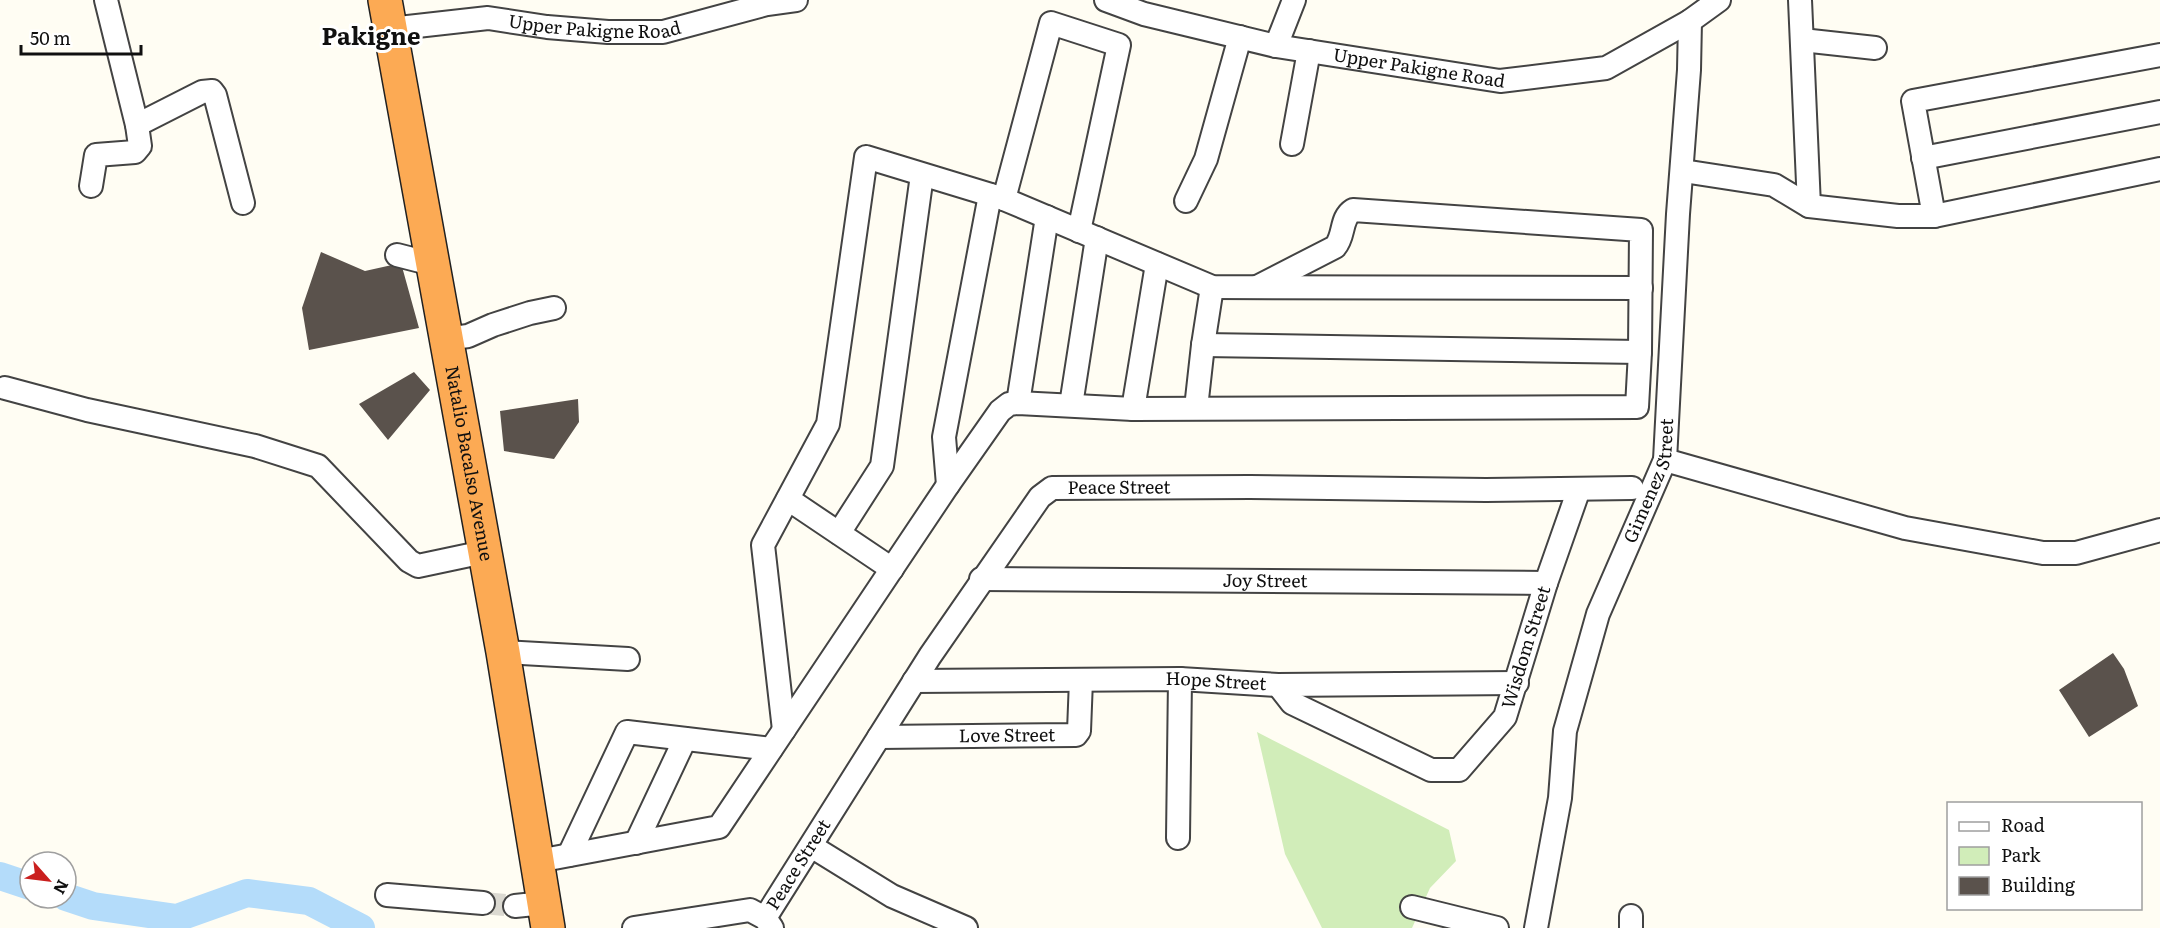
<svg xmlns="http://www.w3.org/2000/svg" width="2160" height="928" font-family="Literata,serif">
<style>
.green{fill:#d1edb9}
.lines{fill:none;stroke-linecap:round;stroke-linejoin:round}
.river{stroke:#b4dcfa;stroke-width:28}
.building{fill:#5a524c}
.minor-tunnel{stroke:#dbd9d1;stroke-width:22;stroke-dasharray:22 11;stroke-linecap:butt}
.minor-casing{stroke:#434343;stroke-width:26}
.highway-casing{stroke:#212121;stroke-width:36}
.minor{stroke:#fff;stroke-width:22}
.highway{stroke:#fcaa54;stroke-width:33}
.labels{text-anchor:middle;stroke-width:6;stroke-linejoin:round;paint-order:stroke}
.street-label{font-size:18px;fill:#101010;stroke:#fff}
.district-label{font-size:24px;font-weight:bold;fill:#101010;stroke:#fff}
</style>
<rect width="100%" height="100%" fill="#fffdf3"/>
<!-- green -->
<path class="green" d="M 1257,732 L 1449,830 L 1456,861 L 1430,888 L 1412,928 L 1322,928 L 1285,854 Z"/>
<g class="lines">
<!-- river -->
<path class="river" d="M 0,876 L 30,886
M 66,897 L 93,906 L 177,918 L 247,893 L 309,901 L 361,928"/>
</g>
<!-- building -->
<path class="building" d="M 321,252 L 365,271 L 401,263 L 419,328 L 309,350 L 302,308 Z
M 414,372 L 430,390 L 388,440 L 359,404 Z
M 578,399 L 579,422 L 554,459 L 504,451 L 500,411 Z
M 2113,653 L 2124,669 L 2138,706 L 2089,737 L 2059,690 Z"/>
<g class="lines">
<!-- minor-tunnel -->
<path class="minor-tunnel" d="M 483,903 L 515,906"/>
<!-- minor casing -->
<g class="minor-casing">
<g id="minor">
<path id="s1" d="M 1106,0 L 1144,14 L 1276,46 L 1500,81 L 1606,68 L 1690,21 L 1719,0"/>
<path d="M 1800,0 L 1809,206"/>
<path id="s2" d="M 390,29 L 488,18 L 547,27 L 608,32 L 663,32 L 767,4 L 796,0"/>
<path d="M 1802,40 L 1875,48"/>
<path d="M 1276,46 L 1294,0"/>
<path d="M 137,125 L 202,92 L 212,91 L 215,95 L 243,203"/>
<path d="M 1292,144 L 1309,51"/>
<path d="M 1923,158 L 2160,112"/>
<path d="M 1683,171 L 1774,185 L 1809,206 L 1898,216 L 1934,216 L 2160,169"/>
<path d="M 91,186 L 96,155 L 135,152 L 140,146 L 137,125 L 106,0"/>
<path d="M 1004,199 L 1051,23 L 1119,45 L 1079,231"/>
<path d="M 1186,201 L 1206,159 L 1240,37"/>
<path d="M 1934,216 L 1913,101 L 2160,55"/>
<path d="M 397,255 L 432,264"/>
<path d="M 446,339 L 468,336 L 493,325 L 530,313 L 554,308"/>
<path d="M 1203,345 L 1640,352"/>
<path d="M 5,388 L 87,410 L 255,446 L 318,466 L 409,561 L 418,566 L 484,552"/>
<path d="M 1018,403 L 1047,217"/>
<path d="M 1071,405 L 1097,238"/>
<path d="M 1196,408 L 1203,345 L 1212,287"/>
<path d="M 1133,409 L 1157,264"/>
<path d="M 1665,460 L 1905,528 L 2043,553 L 2076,553 L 2160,530"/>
<path d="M 948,485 L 944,437 L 990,195"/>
<path d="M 788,499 L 892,569"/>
<path d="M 839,533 L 882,466 L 922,175"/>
<path id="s3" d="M 981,579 L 1546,583"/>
<path d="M 503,652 L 628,659"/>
<path id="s4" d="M 914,681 L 1180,679 L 1278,685 L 1517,683"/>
<path id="s5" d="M 1278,685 L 1292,703 L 1431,770 L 1459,770 L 1505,717 L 1546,583 L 1579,489"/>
<path d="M 784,730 L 763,545 L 828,424 L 866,157 L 1004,199 L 1212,287 L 1641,288"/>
<path id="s6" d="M 879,737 L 1076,735 L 1079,731 L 1081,680"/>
<path d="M 1178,838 L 1180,679"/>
<path d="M 636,843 L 685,739"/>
<path d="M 811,846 L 892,896 L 966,928"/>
<path d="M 569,855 L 627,732 L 771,749"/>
<path d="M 538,861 L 719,827 L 948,485 L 1000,411 L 1009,404 L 1018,403 L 1133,409 L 1637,407 L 1640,352 L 1641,230 L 1353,210 C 1340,218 1345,236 1335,247 L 1257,287"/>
<path d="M 387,895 L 483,903"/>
<path d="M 515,906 L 544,903"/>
<path d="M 1412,907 L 1497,928"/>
<path d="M 1631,916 L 1631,928"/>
<path id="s7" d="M 765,918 L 930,656 L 1040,497 L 1052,488 L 1250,487 L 1486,490 L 1632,488"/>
<path d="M 634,928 L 750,910 L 765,918 L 772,928"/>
<path id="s8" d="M 1536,928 L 1560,798 L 1565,731 L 1598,614 L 1665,460 L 1678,214 L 1689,70 L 1690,21"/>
</g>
</g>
<!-- highway casing -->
<g class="highway-casing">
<g id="highway">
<path id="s9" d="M 385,0 L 503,652 L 548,928"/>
</g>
</g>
<!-- minor -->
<use href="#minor" class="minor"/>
<!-- highway -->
<use href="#highway" class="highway"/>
</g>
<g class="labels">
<!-- street labels -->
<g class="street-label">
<text dy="6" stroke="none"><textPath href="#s2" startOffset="206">Upper Pakigne Road</textPath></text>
<text dy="6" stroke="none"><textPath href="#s1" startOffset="321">Upper Pakigne Road</textPath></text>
<text dy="6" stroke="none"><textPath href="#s9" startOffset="471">Natalio Bacalso Avenue</textPath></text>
<text dy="6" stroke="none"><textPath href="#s8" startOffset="465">Gimenez Street</textPath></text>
<text dy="6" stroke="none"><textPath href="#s7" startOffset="585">Peace Street</textPath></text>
<text dy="6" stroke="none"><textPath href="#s3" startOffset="284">Joy Street</textPath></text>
<text dy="6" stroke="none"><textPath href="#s5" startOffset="348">Wisdom Street</textPath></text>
<text dy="6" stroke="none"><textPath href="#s4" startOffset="302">Hope Street</textPath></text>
<text dy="6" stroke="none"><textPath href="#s6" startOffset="128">Love Street</textPath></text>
<text dy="6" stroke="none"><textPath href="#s7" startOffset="63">Peace Street</textPath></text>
</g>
<!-- district labels -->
<g class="district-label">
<text x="371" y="45">Pakigne</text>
</g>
</g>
<!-- legend -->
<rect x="1947" y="802" width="195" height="108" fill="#ffffff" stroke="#9f9f9f" stroke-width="1.5"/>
<rect x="1959" y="822" width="30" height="9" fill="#ffffff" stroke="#9f9f9f" stroke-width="1.5"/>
<text x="2001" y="832" font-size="18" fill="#101010">Road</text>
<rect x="1959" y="847" width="30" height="18" fill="#d1edb9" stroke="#9f9f9f" stroke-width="1.5"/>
<text x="2001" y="862" font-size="18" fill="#101010">Park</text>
<rect x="1959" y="877" width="30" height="18" fill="#5a524c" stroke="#9f9f9f" stroke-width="1.5"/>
<text x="2001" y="892" font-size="18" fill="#101010">Building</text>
<!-- north arrow -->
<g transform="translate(48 880) rotate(118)"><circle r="28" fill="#ffffff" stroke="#9f9f9f" stroke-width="1.5"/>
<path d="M0-4.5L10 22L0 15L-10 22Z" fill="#ca1f1e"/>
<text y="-9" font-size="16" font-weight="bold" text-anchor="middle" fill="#101010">N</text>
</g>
<!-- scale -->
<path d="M21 45v9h120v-9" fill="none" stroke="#101010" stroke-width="3"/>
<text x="30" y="45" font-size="18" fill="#101010" stroke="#ffffff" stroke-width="4.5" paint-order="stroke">50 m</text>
</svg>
